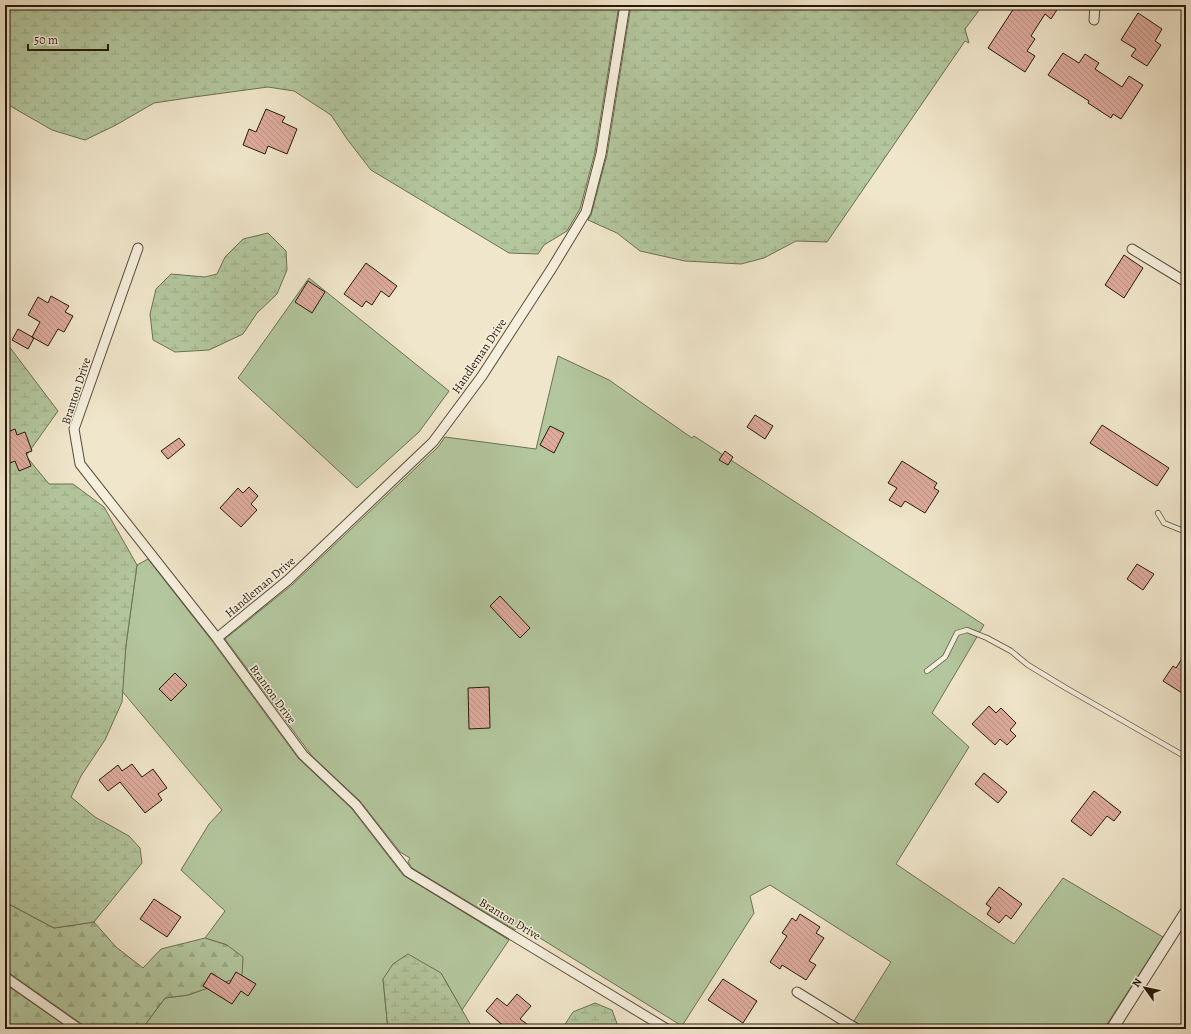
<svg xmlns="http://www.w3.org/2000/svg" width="1191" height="1034" font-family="Alegreya,serif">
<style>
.green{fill:#b3c69d;stroke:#6d7054}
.forest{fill:url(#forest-firs);stroke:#6d7054}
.wetland{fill:url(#wetland-marsh);stroke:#6d7054}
.building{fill:url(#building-back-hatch);stroke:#27190a}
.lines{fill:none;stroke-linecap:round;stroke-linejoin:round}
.service-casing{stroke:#594c3a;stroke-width:6}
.minor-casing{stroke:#594c3a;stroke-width:11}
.tertiary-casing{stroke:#594c3a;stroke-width:13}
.service{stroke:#f5efdd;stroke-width:4.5}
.minor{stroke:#f5efdd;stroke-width:9}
.tertiary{stroke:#f5efdd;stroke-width:11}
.labels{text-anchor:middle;stroke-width:3;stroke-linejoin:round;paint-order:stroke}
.street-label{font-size:12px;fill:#27190a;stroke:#f5efdd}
</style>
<defs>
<pattern id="forest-firs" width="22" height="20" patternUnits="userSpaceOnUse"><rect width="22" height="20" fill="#b3c69d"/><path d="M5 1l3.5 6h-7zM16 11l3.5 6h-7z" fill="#9aaa86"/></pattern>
<pattern id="wetland-marsh" width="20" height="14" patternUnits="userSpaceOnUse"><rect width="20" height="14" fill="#b3c69d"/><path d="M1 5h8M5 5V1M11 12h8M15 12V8" fill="none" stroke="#9aaa86"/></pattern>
<pattern id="building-back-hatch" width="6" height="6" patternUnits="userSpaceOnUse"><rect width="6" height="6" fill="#deab9e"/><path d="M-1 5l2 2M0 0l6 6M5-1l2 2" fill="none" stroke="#be9387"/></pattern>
</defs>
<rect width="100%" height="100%" fill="#f0e6cb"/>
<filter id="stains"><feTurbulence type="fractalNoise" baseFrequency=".005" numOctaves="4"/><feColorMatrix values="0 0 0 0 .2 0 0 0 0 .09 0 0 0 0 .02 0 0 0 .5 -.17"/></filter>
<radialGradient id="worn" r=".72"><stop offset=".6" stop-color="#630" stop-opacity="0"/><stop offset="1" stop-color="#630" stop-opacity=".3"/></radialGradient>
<!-- green -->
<path class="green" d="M 309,278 L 449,391 L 419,432 L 357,488 L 238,378 Z
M 558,356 L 609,380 L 692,438 L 694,436 L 984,625 L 932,713 L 969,747 L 896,864 L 1014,944 L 1063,878 L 1163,937 L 1104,1029 L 867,1029 L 854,1021 L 891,962 L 770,885 L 750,896 L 754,913 L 682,1026 L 519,925 L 515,930 L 412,868 L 408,862 L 410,858 L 400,852 L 360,801 L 312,756 L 225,639 L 292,585 L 438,447 L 445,437 L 536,449 Z
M 148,559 L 212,641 L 298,758 L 352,809 L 403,875 L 509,940 L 462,1010 L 441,973 L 383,979 L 388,1029 L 142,1029 L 165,998 L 188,995 L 233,979 L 227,945 L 205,938 L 225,911 L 181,870 L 209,824 L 222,810 L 122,691 L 126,645 L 137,565 Z"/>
<!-- forest -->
<path class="forest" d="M 5,902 L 54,928 L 94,922 L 116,947 L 143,968 L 161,949 L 205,938 L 227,945 L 243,957 L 242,976 L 188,995 L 165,998 L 142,1029 L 89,1029 L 5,970 Z
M 5,984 L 70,1029 L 5,1029 Z"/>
<!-- wetland -->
<path class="wetland" d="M 5,5 L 619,5 L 595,152 L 580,209 L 567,231 L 544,245 L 538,254 L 509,253 L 371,170 L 347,139 L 331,115 L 294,91 L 268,87 L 194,97 L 154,103 L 116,125 L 85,140 L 52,130 L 5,103 Z
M 631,5 L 983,5 L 965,29 L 969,43 L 965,41 L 827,242 L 796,241 L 764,258 L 741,264 L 685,261 L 640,251 L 617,233 L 588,220 L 591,215 L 607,155 Z
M 268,233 L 286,251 L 287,270 L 277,294 L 257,313 L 243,334 L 209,350 L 175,352 L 153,340 L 150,314 L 156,289 L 171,274 L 205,277 L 217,274 L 225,257 L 243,239 Z
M 5,341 L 58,411 L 26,456 L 49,484 L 73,484 L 104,507 L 137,565 L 126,645 L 122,702 L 105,740 L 81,776 L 71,797 L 95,817 L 129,836 L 140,848 L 142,863 L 94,922 L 54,928 L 5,902 Z
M 408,954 L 441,973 L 473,1029 L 388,1029 L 383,979 L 393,964 Z
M 595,1003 L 612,1010 L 619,1029 L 562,1029 L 573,1012 Z"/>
<!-- building -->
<path class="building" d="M 1016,5 L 1060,5 L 1051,19 L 1045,14 L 1031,36 L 1035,39 L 1027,51 L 1035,56 L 1025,72 L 988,48 Z
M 1138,13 L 1162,29 L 1155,41 L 1161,45 L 1147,66 L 1131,56 L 1136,49 L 1121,40 Z
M 1063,53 L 1079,63 L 1085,54 L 1099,63 L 1095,69 L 1122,87 L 1129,76 L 1143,85 L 1121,119 L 1113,114 L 1111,118 L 1088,103 L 1089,101 L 1048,75 Z
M 266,109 L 285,117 L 282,122 L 297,129 L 287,154 L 268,146 L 265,154 L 243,145 L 249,129 L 256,132 Z
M 1124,255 L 1143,268 L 1124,298 L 1105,285 Z
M 366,263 L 397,286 L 389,297 L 381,291 L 372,305 L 366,301 L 362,307 L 344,294 Z
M 308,281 L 325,292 L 312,313 L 295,302 Z
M 51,296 L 69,306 L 65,312 L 73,316 L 64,332 L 58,329 L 48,346 L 32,337 L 40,322 L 28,315 L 38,297 L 48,303 Z
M 18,329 L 34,338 L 28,349 L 12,340 Z
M 755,415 L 773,426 L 765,439 L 747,427 Z
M 1102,425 L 1169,468 L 1157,486 L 1090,443 Z
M 550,426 L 564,433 L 554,453 L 540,445 Z
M 15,429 L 17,435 L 25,432 L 32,451 L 26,453 L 31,466 L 19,471 L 15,461 L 5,465 L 5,433 Z
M 179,438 L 185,445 L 168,459 L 161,451 Z
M 725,451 L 733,457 L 728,465 L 719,460 Z
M 902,461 L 937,483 L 934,488 L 939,491 L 925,513 L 905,501 L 901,507 L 889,500 L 897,488 L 888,483 Z
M 249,487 L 258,496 L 251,504 L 257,510 L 241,527 L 220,508 L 238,488 L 243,493 Z
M 1137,564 L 1154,574 L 1143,590 L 1127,579 Z
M 500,596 L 530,628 L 520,638 L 490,606 Z
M 1186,652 L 1186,687 L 1182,693 L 1163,681 L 1173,666 L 1176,668 Z
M 175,673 L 187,685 L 171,701 L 159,689 Z
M 489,687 L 490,728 L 469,729 L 468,688 Z
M 989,706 L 996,713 L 1001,708 L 1016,723 L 1010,730 L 1016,736 L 1007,745 L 1000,739 L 995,745 L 972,724 Z
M 132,764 L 142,777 L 153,769 L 167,788 L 158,794 L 162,800 L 145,813 L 120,782 L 108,791 L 99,780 L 118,765 L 122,771 Z
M 984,773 L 1007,792 L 998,803 L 975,784 Z
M 1094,791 L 1121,812 L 1114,821 L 1107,816 L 1091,836 L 1071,821 Z
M 999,887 L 1022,904 L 1011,919 L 1006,915 L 999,923 L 987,914 L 991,908 L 986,904 Z
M 154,899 L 181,917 L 167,937 L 140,919 Z
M 800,914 L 820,927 L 816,933 L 824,938 L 809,961 L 816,965 L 806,980 L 782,965 L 780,969 L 770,962 L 787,936 L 782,933 L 792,918 L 796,921 Z
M 236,972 L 256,984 L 248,996 L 241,991 L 232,1004 L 203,986 L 211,973 L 229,984 Z
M 723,979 L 757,1001 L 743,1023 L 708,1000 Z
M 517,994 L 531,1006 L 520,1019 L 534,1029 L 507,1029 L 486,1011 L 497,998 L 507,1006 Z"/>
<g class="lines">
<!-- service casing -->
<g class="service-casing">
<path id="service" d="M 1158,513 L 1164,523 L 1186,532
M 927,671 L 945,657 L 957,633 L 967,630 L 987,638 L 1011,651 L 1028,665 L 1066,688 L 1186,757"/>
</g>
<!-- minor casing -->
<g class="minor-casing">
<path id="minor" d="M 1094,20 L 1095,5
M 138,248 L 74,429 L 80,464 L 217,638 L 303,755 L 356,805 L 408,872 L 667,1029
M 1132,249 L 1186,282
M 217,638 L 288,580 L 433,442 L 482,376 L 552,268 L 586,212 L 601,154 L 625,5
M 5,977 L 79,1029
M 797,992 L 857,1029"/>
</g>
<!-- tertiary casing -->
<g class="tertiary-casing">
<path id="tertiary" d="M 1112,1029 L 1186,912"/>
</g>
<!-- service -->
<use href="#service" class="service"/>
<!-- minor -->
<use href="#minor" class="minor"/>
<!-- tertiary -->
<use href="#tertiary" class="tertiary"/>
</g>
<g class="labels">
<!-- street labels -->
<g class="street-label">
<text transform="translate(479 356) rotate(-56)" y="4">Handleman Drive</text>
<text transform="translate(76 391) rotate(-72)" y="4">Branton Drive</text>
<text transform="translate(260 587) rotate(-40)" y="4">Handleman Drive</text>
<text transform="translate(273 694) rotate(54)" y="4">Branton Drive</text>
<text transform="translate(510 919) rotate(31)" y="4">Branton Drive</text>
</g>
</g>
<!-- margin -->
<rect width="1191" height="1034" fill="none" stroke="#f0e6cb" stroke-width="20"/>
<rect x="6" y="6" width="1179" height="1022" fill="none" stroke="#27190a" stroke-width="2"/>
<rect x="10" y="10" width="1171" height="1014" fill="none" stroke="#27190a"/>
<!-- north arrow -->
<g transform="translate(1145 988) rotate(303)" stroke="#f5efdd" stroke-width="3" paint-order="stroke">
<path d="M0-3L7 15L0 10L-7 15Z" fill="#27190a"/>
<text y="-6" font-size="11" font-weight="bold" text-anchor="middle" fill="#27190a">N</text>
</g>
<!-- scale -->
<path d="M28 44v6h80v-6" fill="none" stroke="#27190a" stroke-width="2"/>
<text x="34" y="44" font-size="12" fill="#27190a" stroke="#f5efdd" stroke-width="3" paint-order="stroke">50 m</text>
<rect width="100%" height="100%" filter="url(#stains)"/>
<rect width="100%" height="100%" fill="url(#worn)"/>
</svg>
